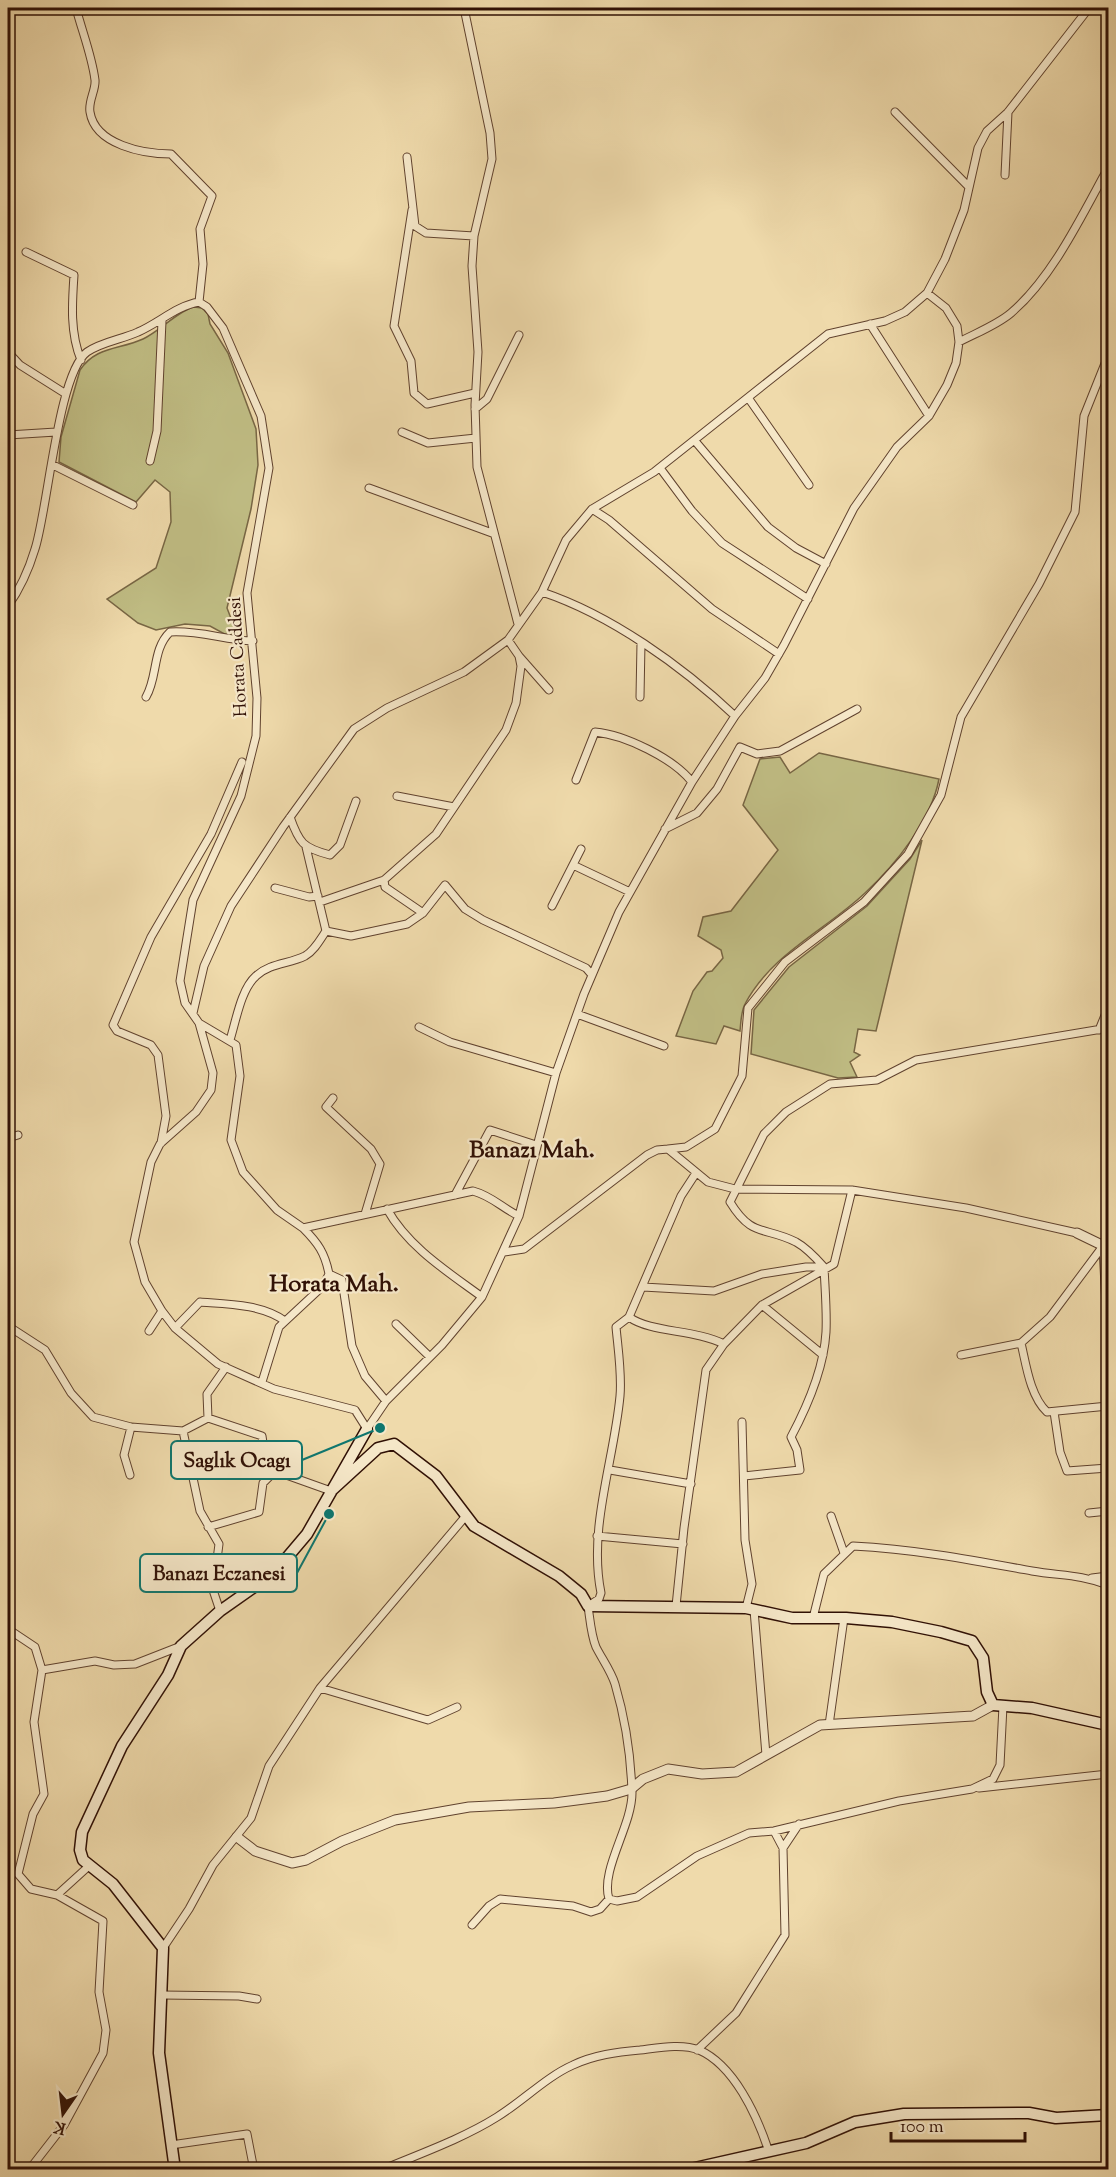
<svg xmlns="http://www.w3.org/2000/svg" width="1116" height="2177" font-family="'Sorts Mill Goudy',serif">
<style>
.green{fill:#c0bd84;stroke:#786644;stroke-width:1.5}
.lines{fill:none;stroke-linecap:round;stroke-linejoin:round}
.minor-casing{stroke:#60422e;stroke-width:9}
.tertiary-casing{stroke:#60422e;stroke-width:11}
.secondary-casing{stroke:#301005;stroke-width:13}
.minor{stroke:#f5e7c8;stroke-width:7}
.tertiary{stroke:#f5e7c8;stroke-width:9}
.secondary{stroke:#f5e7c8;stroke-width:10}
.labels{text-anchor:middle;stroke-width:4.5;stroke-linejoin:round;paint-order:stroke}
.street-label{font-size:18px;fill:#301005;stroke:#f5e7c8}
.district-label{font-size:24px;font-weight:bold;fill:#301005;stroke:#f5e7c8}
.leader{fill:none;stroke:#0f766e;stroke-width:2}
.callout-dot{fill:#0f766e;stroke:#f5e7c8;stroke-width:2}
.callout{fill:#f5e7c8;stroke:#0f766e;stroke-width:2}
.callout-label{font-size:20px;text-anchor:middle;font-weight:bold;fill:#301005}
</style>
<rect width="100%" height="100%" fill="#efdaab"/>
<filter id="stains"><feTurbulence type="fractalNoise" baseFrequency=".00333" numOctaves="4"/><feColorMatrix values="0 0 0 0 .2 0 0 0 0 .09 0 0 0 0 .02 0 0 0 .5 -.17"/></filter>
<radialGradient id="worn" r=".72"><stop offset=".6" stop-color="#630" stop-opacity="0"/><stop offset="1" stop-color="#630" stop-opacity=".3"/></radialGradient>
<!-- green -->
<path class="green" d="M 194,307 L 202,308 L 208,314 L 210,324 L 228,353 L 256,429 L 258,465 L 251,509 L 227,608 L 237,634 L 230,637 L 210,626 L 185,624 L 156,630 L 138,623 L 107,599 L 156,568 L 171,522 L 170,492 L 155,480 L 136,502 L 59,462 L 61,437 L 80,370 C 96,346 119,350 143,339 C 159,332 179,310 194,307 Z
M 819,753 L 939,779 C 931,821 896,864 865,893 C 826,930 771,954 745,1004 C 741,1011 741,1022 740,1031 L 724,1026 L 716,1044 L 676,1036 L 693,991 L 707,972 L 712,971 L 723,958 L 721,950 L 698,936 L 703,917 L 731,911 L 778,850 L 743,805 L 760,759 L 780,757 L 790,773 Z
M 922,840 L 876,1031 L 858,1029 L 854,1052 L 860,1055 L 850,1062 L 857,1077 L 838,1078 L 751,1054 L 754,1010 L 789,967 L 867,906 L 910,859 Z"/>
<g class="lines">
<!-- minor casing -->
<g class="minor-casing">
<path id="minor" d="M 76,8 C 82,31 92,56 95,80 C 96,90 88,101 90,112 C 95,145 144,154 171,154 L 212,196 L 200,229 L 203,264 L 199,302
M 464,8 L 490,133 L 492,159 L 474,236 L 472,266 L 478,352 L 475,405 L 477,467 L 518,624
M 895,112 L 969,187
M 407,157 L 415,226 L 426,233 L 474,236
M 1005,175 L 1008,112
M 412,210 L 394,326 L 411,361 L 414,393 L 427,404 L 475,393
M 26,252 L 74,275 C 72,304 70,333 81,360
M 199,302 L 207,307 L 223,328 L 261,416 L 269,468 L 247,593 L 257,698 L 256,736 L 241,796 L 193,900 L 180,981 L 185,1003 L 199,1023 L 213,1073 L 211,1090 L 196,1112 L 160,1144 L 151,1162 L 134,1242 L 145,1282 L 162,1311 L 175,1328 L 218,1364 L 274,1389 L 355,1410 L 367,1429
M 870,324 L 929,416
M 959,342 C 976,333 997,325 1011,313 C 1053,277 1082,215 1108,168
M 8,352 L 20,365 L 66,394
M 749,399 L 809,485
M 475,409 L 487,399 L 519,335
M 402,432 L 428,443 L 476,438
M 8,435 L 56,432
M 695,441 L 768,527 L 796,548 L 826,564
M 150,461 L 157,431 L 162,321
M 53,465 L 133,505
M 660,468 L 692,511 L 722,543 L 808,599
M 369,488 L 492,533
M 592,509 L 609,520 L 712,609 L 779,654
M 542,592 C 611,615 682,666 735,716
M 8,606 C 20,589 29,569 35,549 C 48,509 58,373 87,352 C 101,342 123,339 138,332 C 159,323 176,306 199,302
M 519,656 L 549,690
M 146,697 C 158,677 152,649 170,632 C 199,630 224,640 253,641
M 640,697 L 641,643
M 576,780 L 595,732 C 625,735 673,758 692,782
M 397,796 L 454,807
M 290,817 C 299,843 303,848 330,855 L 340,845 L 356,801
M 665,829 L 697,813 L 717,789 L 740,747 L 757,754 L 780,751 L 857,709
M 306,847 L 326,931 L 351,936 L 407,924 L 423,913
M 573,865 L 630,892
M 384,880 L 385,887 L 423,913 L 445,885 L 465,909 L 483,920 L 586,968 L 592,975
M 275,888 L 309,897 L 318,896
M 320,902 L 384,880 L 436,834 L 506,730 L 516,703 L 521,666 L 519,656 L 508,640
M 552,906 L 581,849
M 193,1013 L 204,966 L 231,906 L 283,827 L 354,729 L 387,708 L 464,672 L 508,640 L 542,592 L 566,540 L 592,509 L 654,472 L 828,334 L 885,321 L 905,312 L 927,293 L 945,259 L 964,210 L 978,148 L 987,131 L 1008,112 L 1089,8
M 577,1014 L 664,1046
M 199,1023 L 236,1045 L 240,1076 L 231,1140 L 243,1172 L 277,1210 L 303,1228 L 473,1191 C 492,1196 502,1208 519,1216
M 419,1027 L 450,1042 L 556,1073
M 1099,1030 L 1108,1008
M 230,1040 C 236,1021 241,989 256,976 C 270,963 289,964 305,956 C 314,951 320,940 326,931
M 333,1098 L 326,1107 L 371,1149 L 380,1164 L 365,1214
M 8,1138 L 18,1135
M 161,1143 L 166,1116 L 158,1055 L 151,1045 L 117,1031 L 113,1025 L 151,937 L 211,834 L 242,762
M 668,1149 L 686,1147 L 715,1129 L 742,1076 L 748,1008 L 785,962 L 864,902 L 908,854 L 941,795 L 961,717 L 1039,584 L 1075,512 L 1084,416 L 1108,356
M 696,1173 L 681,1196 L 629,1317 L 616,1327 C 618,1349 622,1374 620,1396 C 614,1461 588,1528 601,1593 L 599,1599 L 588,1606 C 590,1619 591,1635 596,1647 C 602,1659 611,1671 615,1684 C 625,1718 631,1758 632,1793 C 632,1826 600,1870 609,1899 L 617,1901 L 637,1897 L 697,1856 L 749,1833 L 774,1831 L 899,1801 L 972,1789 L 993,1779 L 1000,1765 L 1003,1706
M 455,1195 L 490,1130 L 536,1145
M 387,1209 C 408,1247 448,1272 482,1297
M 303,1228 C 318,1243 325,1253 329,1274
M 1103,1246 L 1050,1317 L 1021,1343 C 1026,1364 1030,1396 1047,1412 L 1108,1406
M 1103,1246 L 1108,1346
M 504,1252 L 524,1249 L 647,1155 L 657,1150 L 668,1149 L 708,1182 L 735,1189 L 852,1190 L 966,1208 L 1077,1233
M 643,1287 L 714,1291 L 762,1274 L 806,1267 L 824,1267
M 762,1305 L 823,1355
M 629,1317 C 651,1333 694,1329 724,1344
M 396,1324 L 430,1357
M 8,1326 L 45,1350 L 71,1393 L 93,1417 L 131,1427 L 183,1431 L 200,1511 L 219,1544 L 213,1590 L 220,1611
M 175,1328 L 200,1302 C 227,1304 262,1304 285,1321
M 149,1331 L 162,1311
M 961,1355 L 1021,1343
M 226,1367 L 207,1394 L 208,1418 L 262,1436 L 266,1464 L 275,1471 L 331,1491
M 262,1382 L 279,1327 L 323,1286 L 329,1274 L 342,1280 L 352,1346 L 365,1376 L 386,1401
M 1054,1412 L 1060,1452 L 1067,1471 L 1108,1468
M 742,1422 L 745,1540 L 752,1584 L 746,1608
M 367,1429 L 386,1401 L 442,1345 L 482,1297 L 519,1216 L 556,1073 L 584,994 L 619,912 L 692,782 L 735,716 L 765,678 L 784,645 L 854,508 L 897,447 L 929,416 L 947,385 L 956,363 L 959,342 L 957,326 L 946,308 L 927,293
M 183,1431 L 208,1418
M 610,1470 L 691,1484
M 130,1475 L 124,1455 L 131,1427
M 744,1476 L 800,1470 L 797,1450 L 791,1437 C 807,1407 824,1367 826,1332 C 827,1311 825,1289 824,1267 C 816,1258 807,1248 796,1242 C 764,1226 752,1238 730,1202 L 764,1134 L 786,1112 L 830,1084 L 877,1080 L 916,1060 L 1108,1028
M 1089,1513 L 1108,1511
M 831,1516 L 844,1553
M 208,1527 L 259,1512 L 263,1483 L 275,1471
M 597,1536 L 683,1544
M 1092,1578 L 1108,1576
M 676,1606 L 684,1528 L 706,1370 L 724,1344 L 762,1305 L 834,1264 L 852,1190
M 754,1610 L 766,1755
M 813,1618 L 824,1574 L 853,1546 C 914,1549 972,1560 1032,1571 C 1061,1576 1079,1574 1108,1585
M 8,1629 L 35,1647 L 42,1670
M 320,1688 L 428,1720 L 457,1707
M 829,1725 L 844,1618
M 979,1788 L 1108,1774
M 783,1848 L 799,1824
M 90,1865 L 57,1895 L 31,1889 L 18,1874 L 33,1814 L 44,1794 L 34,1722 L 42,1670 L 95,1661 L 114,1665 L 135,1664 L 181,1646
M 472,1925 L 489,1906 L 500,1899 L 573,1906 L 591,1912 L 600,1909 L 609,1899
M 163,1948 L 189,1909 L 213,1865 L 251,1818 L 269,1766 L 320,1688 L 465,1517
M 162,1995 L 239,1996 L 257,1999
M 697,2050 L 736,2013 L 785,1935 L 783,1848 L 774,1831
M 171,2145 L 247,2134 L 254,2170
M 29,2170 L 64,2125 L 103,2053 L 106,2030 L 99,1992 L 103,1921 L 57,1895
M 381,2170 C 419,2154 462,2139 497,2117 C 523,2101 546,2077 573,2065 C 594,2055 617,2052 640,2050 C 657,2048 682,2043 699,2050 C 734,2065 757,2116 768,2149"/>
</g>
<!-- tertiary casing -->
<g class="tertiary-casing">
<path id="tertiary" d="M 1077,1233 L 1108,1248
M 237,1837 L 255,1851 L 292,1863 L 306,1860 L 342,1841 L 395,1820 L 469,1807 L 554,1803 L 607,1796 L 631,1789 L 643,1779 L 668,1769 L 702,1774 L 736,1772 L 820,1725 L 973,1716 L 993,1705"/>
</g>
<!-- secondary casing -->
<g class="secondary-casing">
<path id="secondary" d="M 331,1491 L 378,1448 L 394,1444 L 436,1476 L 474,1526 L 559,1576 L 581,1594 L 588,1606 L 746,1608 L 792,1618 L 846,1618 L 892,1622 L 941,1632 L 972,1641 L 983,1658 L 987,1692 L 993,1705 L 1032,1708 L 1108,1725
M 175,2170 L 159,2053 L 163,1948 L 113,1884 L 83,1860 L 80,1850 L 82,1832 L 122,1746 L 168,1675 L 181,1646 L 220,1611 L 274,1573 L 307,1534 L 367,1429
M 686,2170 L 806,2143 L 855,2122 L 904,2114 L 1029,2113 L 1056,2118 L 1108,2115"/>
</g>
<!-- minor -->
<use href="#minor" class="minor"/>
<!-- tertiary -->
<use href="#tertiary" class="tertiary"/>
<!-- secondary -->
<use href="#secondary" class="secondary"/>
</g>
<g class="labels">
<!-- street labels -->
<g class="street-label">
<text transform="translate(237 657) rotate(-93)" y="6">Horata Caddesi</text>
</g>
<!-- district labels -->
<g class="district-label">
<text x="532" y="1157">Banazı Mah.</text>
<text x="334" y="1291">Horata Mah.</text>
</g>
</g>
<!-- callouts -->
<path class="leader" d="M380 1428L302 1460M329 1514L297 1573"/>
<g class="callout-dot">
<circle cx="380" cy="1428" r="6"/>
<circle cx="329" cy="1514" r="6"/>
</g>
<g class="callout">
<rect x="171" y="1441" width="131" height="38" rx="6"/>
<rect x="140" y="1554" width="157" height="38" rx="6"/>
</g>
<g class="callout-label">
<text x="237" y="1467">Saglık Ocagı</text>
<text x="219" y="1580">Banazı Eczanesi</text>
</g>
<!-- margin -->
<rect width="1116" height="2177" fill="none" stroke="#efdaab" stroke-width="30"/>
<rect x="9" y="9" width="1098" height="2159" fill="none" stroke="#301005" stroke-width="3"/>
<rect x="15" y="15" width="1086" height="2147" fill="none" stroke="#301005" stroke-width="1.5"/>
<!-- north arrow -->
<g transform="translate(63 2114) rotate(194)" stroke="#f5e7c8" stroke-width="4.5" paint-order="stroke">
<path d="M0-4.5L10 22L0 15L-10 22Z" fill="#301005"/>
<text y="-9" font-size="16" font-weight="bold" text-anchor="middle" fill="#301005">K</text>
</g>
<!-- scale -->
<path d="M891 2132v9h134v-9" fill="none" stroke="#301005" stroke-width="3"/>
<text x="900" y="2132" font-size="18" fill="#301005" stroke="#f5e7c8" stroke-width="4.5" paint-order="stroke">100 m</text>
<rect width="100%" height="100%" filter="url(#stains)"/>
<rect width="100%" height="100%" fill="url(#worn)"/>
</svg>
